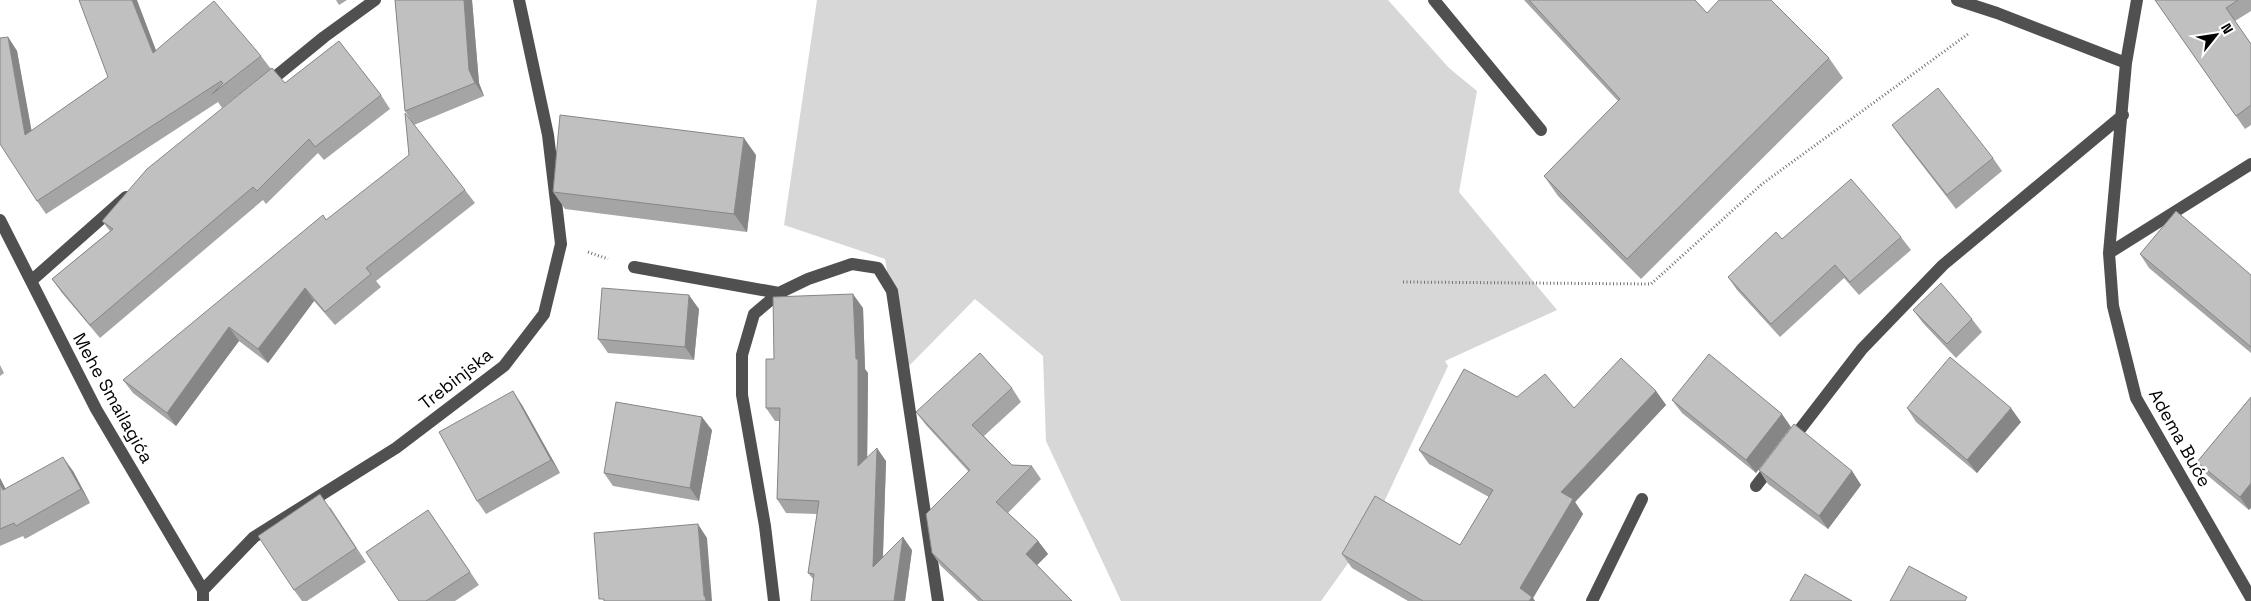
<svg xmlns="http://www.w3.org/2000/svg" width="2251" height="601" font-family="'Space Grotesk',sans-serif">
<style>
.green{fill:#d7d7d7}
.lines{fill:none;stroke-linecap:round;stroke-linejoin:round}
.path{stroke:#727272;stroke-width:3;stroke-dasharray:1 2.5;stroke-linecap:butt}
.minor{stroke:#505050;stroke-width:12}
.wall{fill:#a5a5a5}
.shaded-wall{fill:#868686}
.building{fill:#c0c0c0;stroke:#868686}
.labels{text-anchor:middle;stroke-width:5;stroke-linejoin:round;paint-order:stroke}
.street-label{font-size:18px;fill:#000;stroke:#fff}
</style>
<rect width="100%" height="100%" fill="#fff"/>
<!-- green -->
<path class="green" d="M 817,0 L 1388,0 L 1449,68 L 1477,91 L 1459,192 L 1557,310 L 1445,361 L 1448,366 L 1369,534 L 1321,601 L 1121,601 L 1046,441 L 1043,356 L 975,299 L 904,371 L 885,259 L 784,225 Z"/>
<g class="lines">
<!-- path -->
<path class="path" d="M 588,252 L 608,259
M 1403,282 L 1651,284 L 1762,184 L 1968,34"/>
<!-- minor -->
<path class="minor" d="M 1434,0 L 1541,130
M 1957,0 L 1997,13 L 2126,63
M 2137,0 L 2126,63 L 2109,253 L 2113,306 L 2136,398 L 2251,598
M 264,86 L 324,37 L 375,0
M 0,220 L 96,409 L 203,590
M 2109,253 L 2251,164
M 634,267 L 779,293
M 31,281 L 126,197
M 1791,441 L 1862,349 L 1943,265 L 2123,115
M 1756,486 L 1774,463
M 203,601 L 203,590 L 254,537 L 396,448 L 504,366 L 544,314 L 561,244 L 548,135 L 519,0
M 774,601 L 765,526 L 742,395 L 742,355 L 754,314 L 779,293 L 808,279 L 852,264 L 878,268 L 892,291 L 938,601
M 1592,601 L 1642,499"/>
</g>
<!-- wall -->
<path class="wall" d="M 336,0 L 347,0 L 339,5 Z
M 395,0 L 472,0 L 479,83 L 484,96 L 414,125 L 405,111 Z
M 1524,0 L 1695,0 L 1707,13 L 1829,58 L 1843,78 L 1641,279 L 1558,196 L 1544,176 L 1618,101 Z
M 2155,0 L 2251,0 L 2251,11 L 2235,21 L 2251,44 L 2251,125 L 2245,129 Z
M 8,37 L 17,51 L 31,131 L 156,50 L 261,56 L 271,69 L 285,83 L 381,95 L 390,109 L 324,160 L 318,153 L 266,204 L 263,200 L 100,338 L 62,293 L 52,279 L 110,231 L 102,221 L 270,70 L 222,108 L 218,102 L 46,214 L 37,201 Z
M 1892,125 L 1993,158 L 2002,171 L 1956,209 L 1902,139 Z
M 756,155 L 747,232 L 565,209 L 553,192 Z
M 465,190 L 475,203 L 376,281 L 381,287 L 335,325 L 314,301 L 268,363 L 239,341 L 176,426 L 133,393 L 123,380 L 326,220 Z
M 1901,237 L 1911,250 L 1859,295 L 1844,278 L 1780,337 L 1737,290 L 1728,277 L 1782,239 Z
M 2140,254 L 2251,275 L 2251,353 L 2149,268 Z
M 863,308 L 865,369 L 868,373 L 867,457 L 886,461 L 883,557 L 912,550 L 905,601 L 811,601 L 814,580 L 808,573 L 817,514 L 786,513 L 777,499 L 780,421 L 775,421 L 766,408 L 774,359 Z
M 699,309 L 694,360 L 608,353 L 598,339 Z
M 1913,310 L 1972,319 L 1982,332 L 1956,358 L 1923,323 Z
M 0,365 L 4,373 L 0,376 Z
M 1012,388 L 1021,402 L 984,436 L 1012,465 L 1032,466 L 1041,479 L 1008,513 L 1038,541 L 1048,554 L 1037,565 L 1072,601 L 978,601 L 941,566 L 932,553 L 968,471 L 926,425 L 916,412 Z
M 1656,391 L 1666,405 L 1575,502 L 1583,514 L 1533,598 L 1535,601 L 1408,601 L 1352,568 L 1342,554 L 1460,545 L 1489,497 L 1429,464 L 1419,450 L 1517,397 L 1574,408 Z
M 2251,397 L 2249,510 L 2207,475 L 2197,462 Z
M 1672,400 L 1791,427 L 1756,473 L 1682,413 Z
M 522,405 L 560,473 L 486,514 L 477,501 Z
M 1907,408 L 2021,422 L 1977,473 L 1916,422 Z
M 712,430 L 699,501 L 613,486 L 604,473 Z
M 1759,470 L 1852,471 L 1861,485 L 1828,529 L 1768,484 Z
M 73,471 L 90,503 L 25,539 L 23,536 L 0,546 L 0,478 L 5,489 Z
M 330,507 L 366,562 L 307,601 L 302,601 L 294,590 Z
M 428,510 L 479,585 L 455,601 L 399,601 Z"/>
<!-- shaded-wall -->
<path class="shaded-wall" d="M 132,0 L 137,0 L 162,66 L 153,53 Z
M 464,0 L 472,0 L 479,83 L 484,96 L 475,83 L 469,70 Z
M 8,37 L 17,51 L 35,149 L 25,135 Z
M 744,138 L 756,155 L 747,232 L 734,214 Z
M 305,288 L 314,301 L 268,363 L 258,349 Z
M 853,294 L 863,308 L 865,369 L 868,373 L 867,479 L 858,466 L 856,359 Z
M 689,295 L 699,309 L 694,360 L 685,347 Z
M 229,327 L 239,341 L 176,426 L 167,413 Z
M 513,391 L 522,405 L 560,473 L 551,460 Z
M 1656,391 L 1666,405 L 1575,502 L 1583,514 L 1533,598 L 1535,601 L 1528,601 L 1520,588 L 1561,492 Z
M 2011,408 L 2021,422 L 1977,473 L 1967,460 Z
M 1782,414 L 1791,427 L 1756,473 L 1746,460 Z
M 702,417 L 712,430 L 699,501 L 690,488 Z
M 877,448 L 886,461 L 882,580 L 873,567 Z
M 63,457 L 73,471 L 90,503 L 81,489 Z
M 1852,471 L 1861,485 L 1828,529 L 1819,516 Z
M 0,478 L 13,503 L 3,490 L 0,483 Z
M 2251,483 L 2251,508 L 2249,510 L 2240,497 Z
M 698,524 L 707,538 L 712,601 L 706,601 L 704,596 Z
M 903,537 L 912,550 L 905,601 L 894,601 Z
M 1038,541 L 1048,554 L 1035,567 L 1026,554 Z"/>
<!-- building -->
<path class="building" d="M 79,0 L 132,0 L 153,53 L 214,1 L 261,56 L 212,94 L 223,83 L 221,81 L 37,201 L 0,144 L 0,38 L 8,37 L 25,135 L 108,77 Z
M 395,0 L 464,0 L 469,70 L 475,83 L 405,111 Z
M 1529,0 L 1695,0 L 1707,13 L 1719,0 L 1771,0 L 1829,58 L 1627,259 L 1544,176 L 1620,99 Z
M 2155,0 L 2238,0 L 2226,8 L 2251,44 L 2251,105 L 2236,116 Z
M 339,41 L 381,95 L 315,147 L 309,139 L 257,191 L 253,187 L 90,325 L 52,279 L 113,229 L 102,221 L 147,169 L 272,68 L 285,83 Z
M 1938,88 L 1993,158 L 1947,195 L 1892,125 Z
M 405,113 L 465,190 L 366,268 L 371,274 L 325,312 L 305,288 L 258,349 L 229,327 L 167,413 L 123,380 L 323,215 L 326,220 L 409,155 Z
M 560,115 L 744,138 L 734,214 L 553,192 Z
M 1851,179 L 1901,237 L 1850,282 L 1835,265 L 1771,324 L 1728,277 L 1776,232 L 1782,239 Z
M 2176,211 L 2251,275 L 2251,347 L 2140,254 Z
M 1941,283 L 1972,319 L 1947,344 L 1913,310 Z
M 602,288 L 689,295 L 685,347 L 598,339 Z
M 853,294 L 856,359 L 858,359 L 858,466 L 877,448 L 873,567 L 903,537 L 894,601 L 811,601 L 814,574 L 808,573 L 819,501 L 777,499 L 780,408 L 766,408 L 766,359 L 774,359 L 773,297 Z
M 980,353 L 1012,388 L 972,425 L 1012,465 L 1032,466 L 996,502 L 1038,541 L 1026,554 L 1072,601 L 983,601 L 932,553 L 926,514 L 970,470 L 916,412 Z
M 1709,354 L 1782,414 L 1746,460 L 1672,400 Z
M 1950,357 L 2011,408 L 1967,460 L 1907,408 Z
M 1621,358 L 1656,391 L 1561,492 L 1573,499 L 1520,588 L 1532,597 L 1529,601 L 1423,601 L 1342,554 L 1375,496 L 1460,545 L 1493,490 L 1419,450 L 1464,369 L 1517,397 L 1545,374 L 1574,408 Z
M 513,391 L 551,460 L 477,501 L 439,432 Z
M 2251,397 L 2251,483 L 2240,497 L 2197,462 Z
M 616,402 L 702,417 L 690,488 L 604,473 Z
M 1794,424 L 1852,471 L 1819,516 L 1759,470 Z
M 63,457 L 81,489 L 16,526 L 14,523 L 0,529 L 0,483 L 3,490 Z
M 320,494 L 356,548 L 294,590 L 258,536 Z
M 428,510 L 470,572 L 426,601 L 399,601 L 366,552 Z
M 698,524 L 704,596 L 705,596 L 706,601 L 604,601 L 604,599 L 599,599 L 594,533 Z
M 1909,566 L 1967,597 L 1965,601 L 1890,601 Z
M 1805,574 L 1852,601 L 1790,601 Z"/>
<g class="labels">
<!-- street labels -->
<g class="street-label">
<text transform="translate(456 379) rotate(-38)" y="6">Trebinjska</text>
<text transform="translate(113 398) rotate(61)" y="6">Mehe Smailagića</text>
<text transform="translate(2180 438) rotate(61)" y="6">Adema Buće</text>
</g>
</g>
<!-- north arrow -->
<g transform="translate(2216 35) rotate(60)" stroke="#ffffff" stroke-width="4" paint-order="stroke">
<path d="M0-4L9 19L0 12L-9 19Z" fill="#000000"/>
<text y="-8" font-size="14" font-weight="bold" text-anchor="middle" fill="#000000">N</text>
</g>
</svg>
